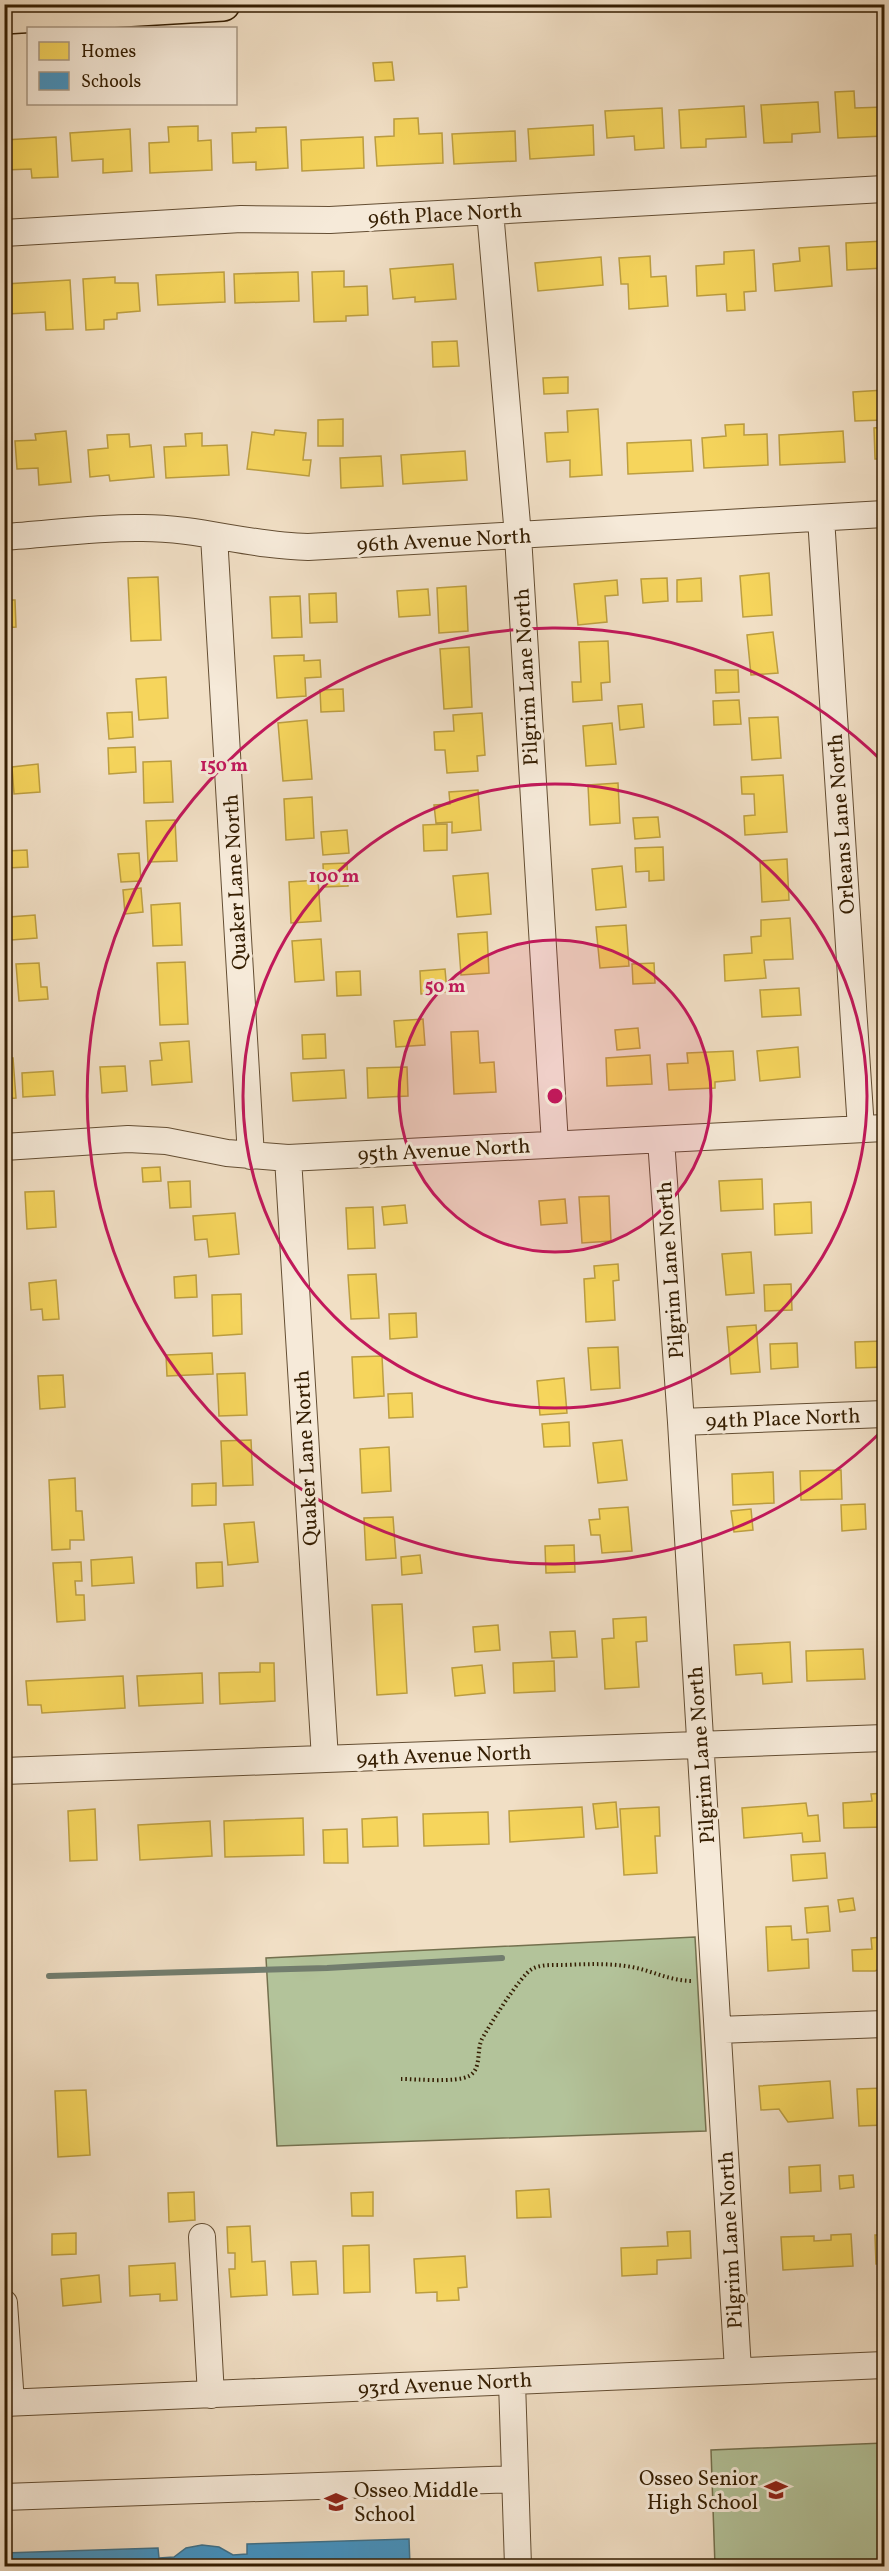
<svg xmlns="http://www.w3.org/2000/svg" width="889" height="2571" font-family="Vollkorn,serif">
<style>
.green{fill:#b3c39a;stroke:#74704e;stroke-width:1.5}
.homes{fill:#f6d55c;stroke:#bc9e41;stroke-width:1.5}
.schools{fill:#4393c3;stroke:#3f7089;stroke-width:1.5}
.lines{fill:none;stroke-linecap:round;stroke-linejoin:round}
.stream{stroke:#727d6e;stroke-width:6}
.minor-casing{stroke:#644e33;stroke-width:28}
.highway-casing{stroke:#351e02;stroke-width:36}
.path{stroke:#351e02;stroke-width:4;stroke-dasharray:1.5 3;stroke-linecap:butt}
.minor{stroke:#f6ead9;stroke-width:26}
.highway{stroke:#f1dfc5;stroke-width:33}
.ring{fill:none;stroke:#c2185b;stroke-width:3}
.labels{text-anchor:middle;stroke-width:6;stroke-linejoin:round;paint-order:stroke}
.street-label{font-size:21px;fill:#351e02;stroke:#f6ead9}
.poi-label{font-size:21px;fill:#351e02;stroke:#f6ead9;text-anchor:end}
.centre{fill:#c2185b;stroke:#f6ead9;stroke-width:3}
.ring-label{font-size:18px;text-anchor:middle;font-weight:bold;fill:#c2185b;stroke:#f6ead9;stroke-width:6;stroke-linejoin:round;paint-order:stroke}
</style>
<rect width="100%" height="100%" fill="#f1dfc5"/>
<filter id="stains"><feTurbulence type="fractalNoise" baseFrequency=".00333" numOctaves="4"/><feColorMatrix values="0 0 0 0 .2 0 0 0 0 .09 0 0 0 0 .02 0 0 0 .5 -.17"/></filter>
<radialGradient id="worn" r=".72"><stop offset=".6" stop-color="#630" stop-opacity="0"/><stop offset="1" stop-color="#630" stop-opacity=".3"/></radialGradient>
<!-- green -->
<path class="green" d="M 695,1937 L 706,2131 L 277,2146 L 266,1958 Z
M 884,2443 L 884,2566 L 715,2566 L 711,2450 Z"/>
<!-- homes -->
<path class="homes" d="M 392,62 L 394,80 L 375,81 L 373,63 Z
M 854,91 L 855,108 L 884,107 L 884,136 L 838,138 L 835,92 Z
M 818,102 L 820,132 L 792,134 L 792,142 L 764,143 L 761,105 Z
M 744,106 L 746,137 L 706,139 L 706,147 L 681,148 L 679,110 Z
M 662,108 L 664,148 L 635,150 L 634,136 L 607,138 L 605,111 Z
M 418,118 L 419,134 L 442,133 L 443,163 L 377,166 L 375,137 L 394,136 L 394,119 Z
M 593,125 L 594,155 L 530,159 L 528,129 Z
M 198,126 L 198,141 L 211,140 L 212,170 L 150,173 L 149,143 L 169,142 L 168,127 Z
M 286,127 L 288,168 L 256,170 L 256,162 L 233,163 L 232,133 L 256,132 L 256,128 Z
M 130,129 L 132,171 L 103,173 L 103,159 L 72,161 L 70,133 Z
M 515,131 L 516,161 L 454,164 L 452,134 Z
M 56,137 L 58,177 L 32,178 L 31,169 L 4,170 L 4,140 Z
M 363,137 L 364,168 L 302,171 L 301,140 Z
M 884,241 L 884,268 L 847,270 L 846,243 Z
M 829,246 L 832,286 L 775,291 L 773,264 L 800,261 L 799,248 Z
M 754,250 L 756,291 L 744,292 L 745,310 L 727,311 L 726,294 L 697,296 L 696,266 L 724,264 L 724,252 Z
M 650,256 L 651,277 L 666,276 L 668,306 L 629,309 L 628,284 L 621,284 L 619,258 Z
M 601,257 L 603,285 L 538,291 L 535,263 Z
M 453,264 L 456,299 L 415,302 L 415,297 L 393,299 L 390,269 Z
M 344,271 L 344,287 L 367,286 L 368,315 L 346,316 L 346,321 L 314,322 L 312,272 Z
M 224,272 L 225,302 L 158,305 L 156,275 Z
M 298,272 L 299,301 L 235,303 L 234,274 Z
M 115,277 L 115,283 L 138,283 L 140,311 L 117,313 L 117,319 L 104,320 L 104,329 L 86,330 L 83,279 Z
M 70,280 L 73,329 L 46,330 L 45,312 L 7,314 L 5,284 Z
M 457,341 L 459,366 L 433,367 L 432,342 Z
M 568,377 L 568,393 L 544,394 L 543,378 Z
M 884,390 L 884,420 L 855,421 L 853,392 Z
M 598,409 L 602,475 L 570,477 L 570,460 L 547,462 L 545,433 L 568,432 L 567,411 Z
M 343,419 L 343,446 L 318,446 L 318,420 Z
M 744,424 L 744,435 L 767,434 L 768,465 L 704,468 L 702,438 L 726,436 L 725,425 Z
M 884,427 L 884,459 L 875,459 L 874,428 Z
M 275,430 L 306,433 L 303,460 L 311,460 L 309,476 L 247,469 L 252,432 L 274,435 Z
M 66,431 L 71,482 L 39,485 L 38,468 L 17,469 L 15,441 L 36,440 L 35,434 Z
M 843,431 L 845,462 L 780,465 L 779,435 Z
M 202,433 L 202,446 L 227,445 L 229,475 L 166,478 L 164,447 L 186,446 L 185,434 Z
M 129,434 L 130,447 L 151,445 L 154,477 L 110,481 L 109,475 L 90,477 L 88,450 L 108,448 L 107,435 Z
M 691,440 L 693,471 L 628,474 L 627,443 Z
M 465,451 L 467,480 L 403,484 L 401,455 Z
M 381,456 L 383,486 L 341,488 L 340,458 Z
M 884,569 L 884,610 L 881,610 L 878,570 Z
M 769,573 L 772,615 L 743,617 L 740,576 Z
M 158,577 L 161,640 L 131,641 L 128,578 Z
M 4,578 L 8,578 L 9,600 L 15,600 L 16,627 L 4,628 Z
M 667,578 L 668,601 L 643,603 L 641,579 Z
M 701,578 L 702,601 L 677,602 L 677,580 Z
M 617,580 L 618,595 L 605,596 L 607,622 L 578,625 L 574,584 Z
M 466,586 L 468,631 L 439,633 L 437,588 Z
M 428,589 L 430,615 L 399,617 L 397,591 Z
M 336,593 L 337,622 L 310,623 L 309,594 Z
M 300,596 L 302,637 L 272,638 L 270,597 Z
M 773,632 L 778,673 L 751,675 L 747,635 Z
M 608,641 L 610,682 L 601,683 L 602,700 L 573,702 L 572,682 L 581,682 L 579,642 Z
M 469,647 L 472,707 L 444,709 L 440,649 Z
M 304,655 L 304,661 L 320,660 L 321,677 L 305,678 L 306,696 L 277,698 L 274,656 Z
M 715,670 L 738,670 L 739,692 L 716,693 Z
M 166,677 L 168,718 L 139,720 L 136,679 Z
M 343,689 L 344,711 L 321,712 L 320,690 Z
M 739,700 L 741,724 L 714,725 L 713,701 Z
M 642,704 L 644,727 L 620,730 L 618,706 Z
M 132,712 L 133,737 L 109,739 L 107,713 Z
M 482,713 L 485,755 L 477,756 L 478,771 L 447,773 L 445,750 L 435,750 L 434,732 L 454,731 L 453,715 Z
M 778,717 L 781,758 L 752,760 L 749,718 Z
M 307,720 L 312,779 L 283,781 L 278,723 Z
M 612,723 L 616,764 L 586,766 L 583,726 Z
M 135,747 L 136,772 L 109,774 L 108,748 Z
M 171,761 L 173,802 L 144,803 L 143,762 Z
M 38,764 L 40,792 L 14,794 L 12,767 Z
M 783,775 L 787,832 L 745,835 L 744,816 L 755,815 L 754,794 L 742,794 L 741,777 Z
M 618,783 L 620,823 L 590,825 L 588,785 Z
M 478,790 L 481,830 L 452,833 L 452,822 L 436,823 L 434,805 L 450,804 L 449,792 Z
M 312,797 L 314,838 L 286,840 L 284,799 Z
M 658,817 L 660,837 L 635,839 L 633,818 Z
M 175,820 L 177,861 L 148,862 L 146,821 Z
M 447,824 L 447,850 L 424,851 L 423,825 Z
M 347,830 L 349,853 L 323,855 L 321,832 Z
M 663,847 L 664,880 L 649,881 L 649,871 L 636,872 L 635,848 Z
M 27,850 L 28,867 L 7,868 L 6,851 Z
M 139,853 L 141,881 L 121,882 L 118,854 Z
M 787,859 L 789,900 L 762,902 L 760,861 Z
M 347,863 L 348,886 L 324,887 L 323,864 Z
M 622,866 L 626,907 L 596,910 L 592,869 Z
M 488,873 L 491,914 L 457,917 L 453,876 Z
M 318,880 L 321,921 L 291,923 L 289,882 Z
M 141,888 L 143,912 L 125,914 L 123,890 Z
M 180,903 L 182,945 L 153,946 L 151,905 Z
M 35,915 L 37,938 L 11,940 L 9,917 Z
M 790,918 L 793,959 L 764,960 L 766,978 L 725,981 L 724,955 L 752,953 L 751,937 L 761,936 L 761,920 Z
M 626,925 L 629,966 L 600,968 L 596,927 Z
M 487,932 L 489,973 L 461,975 L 458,934 Z
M 321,939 L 324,980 L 295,982 L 292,941 Z
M 185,962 L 188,1024 L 160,1025 L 157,963 Z
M 39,963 L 41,987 L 47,987 L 48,999 L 19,1001 L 16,964 Z
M 654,963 L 655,983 L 633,984 L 632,964 Z
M 445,969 L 447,992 L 421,994 L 420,971 Z
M 360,971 L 361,995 L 337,996 L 336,972 Z
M 799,988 L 801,1015 L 762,1017 L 760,990 Z
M 423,1019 L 425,1045 L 396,1047 L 394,1021 Z
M 638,1028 L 640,1048 L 617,1050 L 615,1030 Z
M 478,1031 L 480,1063 L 494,1062 L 496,1092 L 454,1094 L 451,1032 Z
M 325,1034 L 326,1058 L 303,1059 L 302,1035 Z
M 189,1041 L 192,1082 L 152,1085 L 150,1061 L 162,1060 L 160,1043 Z
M 798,1047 L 800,1077 L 760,1081 L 757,1051 Z
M 733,1051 L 735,1080 L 715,1082 L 715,1088 L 669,1090 L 667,1064 L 688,1063 L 687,1053 Z
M 650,1055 L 652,1084 L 607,1086 L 606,1058 Z
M 4,1058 L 13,1058 L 16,1098 L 4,1099 Z
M 125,1066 L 127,1091 L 102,1093 L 100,1067 Z
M 407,1067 L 408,1096 L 368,1098 L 367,1068 Z
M 344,1070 L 346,1098 L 293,1101 L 291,1073 Z
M 53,1071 L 55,1095 L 23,1097 L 22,1073 Z
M 160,1167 L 161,1181 L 143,1182 L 142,1168 Z
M 762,1179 L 763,1209 L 721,1211 L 719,1181 Z
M 190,1181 L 191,1207 L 170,1208 L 168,1182 Z
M 54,1191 L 56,1227 L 27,1229 L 25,1192 Z
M 609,1196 L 611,1241 L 582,1243 L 579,1197 Z
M 565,1199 L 567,1223 L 541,1225 L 539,1201 Z
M 811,1202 L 812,1233 L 775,1235 L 774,1204 Z
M 405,1205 L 407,1223 L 384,1225 L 382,1207 Z
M 373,1207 L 375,1248 L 348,1249 L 346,1208 Z
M 235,1213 L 239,1254 L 209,1257 L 207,1239 L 195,1240 L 193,1216 Z
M 751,1252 L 754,1293 L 726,1295 L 722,1254 Z
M 618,1264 L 619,1280 L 613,1281 L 615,1320 L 586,1322 L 584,1279 L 595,1278 L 594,1266 Z
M 376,1274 L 379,1318 L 351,1319 L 348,1275 Z
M 196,1275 L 197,1297 L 175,1298 L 174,1277 Z
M 56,1280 L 59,1319 L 43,1320 L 42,1309 L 31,1310 L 29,1283 Z
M 791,1284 L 792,1310 L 765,1311 L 764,1285 Z
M 241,1294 L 242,1334 L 213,1336 L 212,1295 Z
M 416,1313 L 417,1337 L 390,1339 L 389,1314 Z
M 756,1325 L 760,1372 L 731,1374 L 727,1327 Z
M 884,1341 L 884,1367 L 856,1368 L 855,1342 Z
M 797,1343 L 798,1367 L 771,1369 L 770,1344 Z
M 618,1347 L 620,1388 L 591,1390 L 588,1348 Z
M 212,1353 L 213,1374 L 167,1376 L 166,1355 Z
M 382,1356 L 384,1396 L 354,1398 L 352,1357 Z
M 245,1373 L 247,1415 L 219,1416 L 217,1374 Z
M 63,1375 L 65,1407 L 40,1409 L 38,1376 Z
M 564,1378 L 567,1413 L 540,1415 L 537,1381 Z
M 412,1393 L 413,1417 L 389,1418 L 388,1394 Z
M 569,1422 L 570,1446 L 544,1447 L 542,1424 Z
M 251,1440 L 253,1485 L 223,1486 L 221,1441 Z
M 622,1440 L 627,1480 L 598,1483 L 593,1443 Z
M 389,1447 L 391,1491 L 362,1493 L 360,1449 Z
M 884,1469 L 884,1498 L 880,1498 L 879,1470 Z
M 841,1470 L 842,1499 L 801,1500 L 800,1471 Z
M 773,1472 L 774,1503 L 733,1505 L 732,1474 Z
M 75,1478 L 76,1511 L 82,1511 L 84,1540 L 70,1540 L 70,1549 L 52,1550 L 49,1480 Z
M 216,1483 L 216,1505 L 192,1506 L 192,1484 Z
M 865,1504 L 866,1529 L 842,1531 L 841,1505 Z
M 628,1507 L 632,1551 L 602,1553 L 600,1535 L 591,1535 L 589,1520 L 600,1519 L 599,1509 Z
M 751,1509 L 753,1530 L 734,1532 L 731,1511 Z
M 393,1517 L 396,1558 L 366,1560 L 364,1518 Z
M 254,1522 L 258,1562 L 228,1565 L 224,1524 Z
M 574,1545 L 575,1572 L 546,1573 L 545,1546 Z
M 420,1555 L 422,1573 L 402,1575 L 401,1557 Z
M 132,1557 L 134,1583 L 92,1586 L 91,1560 Z
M 81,1562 L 82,1581 L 75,1581 L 76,1595 L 84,1595 L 85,1620 L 57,1622 L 53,1563 Z
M 222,1562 L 223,1586 L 197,1588 L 196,1563 Z
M 402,1604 L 407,1693 L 377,1695 L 372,1605 Z
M 646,1617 L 647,1641 L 636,1642 L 639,1687 L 605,1689 L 602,1639 L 614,1638 L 613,1619 Z
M 498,1625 L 500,1650 L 475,1652 L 473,1627 Z
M 575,1631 L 577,1657 L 552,1658 L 550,1632 Z
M 790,1642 L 792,1682 L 763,1684 L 762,1673 L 736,1675 L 734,1645 Z
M 863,1649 L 865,1679 L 807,1681 L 806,1651 Z
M 554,1661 L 555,1691 L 514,1693 L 513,1663 Z
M 260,1663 L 274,1663 L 275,1701 L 220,1704 L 219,1673 L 260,1672 Z
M 482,1665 L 485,1693 L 455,1696 L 452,1668 Z
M 202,1673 L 203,1703 L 139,1706 L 137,1676 Z
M 123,1676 L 125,1708 L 42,1713 L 41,1705 L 28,1705 L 26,1681 Z
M 884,1793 L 884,1827 L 844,1828 L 843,1803 L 872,1801 L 871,1794 Z
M 616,1802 L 618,1827 L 596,1829 L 593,1804 Z
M 806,1803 L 808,1816 L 818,1815 L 820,1841 L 803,1842 L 802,1833 L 744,1838 L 742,1808 Z
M 582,1807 L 584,1837 L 510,1842 L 509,1811 Z
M 659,1807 L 660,1836 L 655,1836 L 657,1873 L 624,1875 L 620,1809 Z
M 95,1809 L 97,1860 L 70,1861 L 68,1811 Z
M 488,1812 L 489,1844 L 424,1846 L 423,1814 Z
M 397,1817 L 398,1846 L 363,1847 L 362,1819 Z
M 303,1818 L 304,1855 L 225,1857 L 224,1821 Z
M 210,1821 L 212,1856 L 140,1860 L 138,1825 Z
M 347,1829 L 348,1863 L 324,1863 L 323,1830 Z
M 825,1853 L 827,1878 L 793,1881 L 791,1855 Z
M 853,1898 L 855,1910 L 840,1912 L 838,1900 Z
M 828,1906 L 830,1931 L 807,1933 L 805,1908 Z
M 791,1926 L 792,1940 L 808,1939 L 809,1968 L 768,1971 L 766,1927 Z
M 884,1937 L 884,1967 L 875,1971 L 853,1971 L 852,1950 L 872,1949 L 871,1938 Z
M 830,2081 L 833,2118 L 788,2122 L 779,2109 L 761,2110 L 759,2086 Z
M 884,2088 L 884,2125 L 859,2126 L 857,2089 Z
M 86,2090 L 90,2155 L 58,2157 L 55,2091 Z
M 820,2165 L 821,2191 L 790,2193 L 789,2167 Z
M 853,2175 L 854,2187 L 840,2189 L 839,2176 Z
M 549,2189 L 551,2217 L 517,2218 L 516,2191 Z
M 194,2192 L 195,2220 L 169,2222 L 168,2193 Z
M 373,2192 L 373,2216 L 352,2216 L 351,2193 Z
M 250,2226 L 252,2262 L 265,2261 L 267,2295 L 231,2297 L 229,2269 L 235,2269 L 235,2253 L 228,2253 L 227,2227 Z
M 690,2231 L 691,2258 L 657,2260 L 657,2274 L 622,2276 L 621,2248 L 668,2246 L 667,2232 Z
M 76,2233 L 76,2254 L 52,2255 L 52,2234 Z
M 851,2234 L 853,2266 L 783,2270 L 781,2237 L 814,2236 L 814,2241 L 831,2240 L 831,2235 Z
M 875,2235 L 884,2235 L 884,2263 L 876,2264 Z
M 369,2245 L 370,2292 L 344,2293 L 343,2246 Z
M 465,2256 L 467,2287 L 458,2288 L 459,2300 L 437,2301 L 437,2292 L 416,2293 L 414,2259 Z
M 316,2261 L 318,2294 L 293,2295 L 291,2262 Z
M 175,2263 L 177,2300 L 160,2301 L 160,2294 L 130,2296 L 129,2266 Z
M 99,2275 L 101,2302 L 63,2306 L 61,2279 Z"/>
<!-- schools -->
<path class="schools" d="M 409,2539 L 410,2566 L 4,2566 L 4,2553 L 158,2548 L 159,2558 L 174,2557 L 186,2548 L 202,2545 L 219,2547 L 233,2555 L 247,2554 L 247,2544 Z"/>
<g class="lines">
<!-- stream -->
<path class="stream" d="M 49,1976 L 327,1968 L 502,1958"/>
<!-- minor casing -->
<g class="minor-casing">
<path id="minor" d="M 490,211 L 518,536 L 555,1144
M 4,233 L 241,219 L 330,220 L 884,189
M 821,518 L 861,1129
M 214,536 L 251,1156
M 4,537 C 50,534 97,527 143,528 C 199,528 251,546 308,547 L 884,514
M 661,1140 L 681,1422 L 738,2370
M 4,1147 L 128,1139 L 166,1141 L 227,1153 L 288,1158 L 884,1128
M 288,1158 L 325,1759
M 681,1422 L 884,1414
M 4,1771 L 884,1738
M 718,2030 L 884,2024
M 202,2237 L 211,2395
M 4,2303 L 11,2403
M 512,2382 L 518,2566
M 4,2403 L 884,2365
M 4,2497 L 514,2479"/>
</g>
<!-- highway casing -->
<g class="highway-casing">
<path id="highway" d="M 4,17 L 223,4"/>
</g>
<!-- path -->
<path class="path" d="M 401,2079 C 417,2079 456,2083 469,2076 C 482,2069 476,2051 482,2039 C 489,2026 520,1976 532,1969 C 541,1964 554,1965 563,1965 C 587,1964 609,1963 632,1967 C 653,1971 670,1981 693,1981"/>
<!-- minor -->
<use href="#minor" class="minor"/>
<!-- highway -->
<use href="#highway" class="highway"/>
</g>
<!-- distance rings -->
<circle cx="555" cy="1096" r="156" fill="#c2185b" fill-opacity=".12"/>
<g class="ring">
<circle cx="555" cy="1096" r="156"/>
<circle cx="555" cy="1096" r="312"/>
<path d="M883 1430A468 468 0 1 1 883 762"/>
</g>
<!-- icons -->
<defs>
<g id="school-bare" transform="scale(1.8)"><path d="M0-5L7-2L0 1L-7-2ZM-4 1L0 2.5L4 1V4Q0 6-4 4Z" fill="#8f2418" stroke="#f6ead9" stroke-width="2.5" paint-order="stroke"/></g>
</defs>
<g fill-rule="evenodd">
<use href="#school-bare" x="776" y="2490"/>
<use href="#school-bare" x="336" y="2502"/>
</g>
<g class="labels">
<!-- street labels -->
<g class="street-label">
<text transform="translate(445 214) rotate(-3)" y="7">96th Place North</text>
<text transform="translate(444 540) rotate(-3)" y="7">96th Avenue North</text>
<text transform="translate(526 677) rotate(-93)" y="7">Pilgrim Lane North</text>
<text transform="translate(841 824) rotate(-94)" y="7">Orleans Lane North</text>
<text transform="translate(235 882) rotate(-93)" y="7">Quaker Lane North</text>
<text transform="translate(444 1150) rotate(-3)" y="7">95th Avenue North</text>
<text transform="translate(670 1270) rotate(-94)" y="7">Pilgrim Lane North</text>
<text transform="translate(783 1418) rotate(-2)" y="7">94th Place North</text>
<text transform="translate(306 1458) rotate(-93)" y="7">Quaker Lane North</text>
<text transform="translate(444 1755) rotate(-2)" y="7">94th Avenue North</text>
<text transform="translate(701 1755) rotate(-94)" y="7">Pilgrim Lane North</text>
<text transform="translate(730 2240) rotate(-93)" y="7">Pilgrim Lane North</text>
<text transform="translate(445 2384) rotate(-3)" y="7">93rd Avenue North</text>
</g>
<!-- poi labels -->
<g class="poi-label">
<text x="758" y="2485">Osseo Senior<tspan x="758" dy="24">High School</tspan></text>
<text x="354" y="2497" text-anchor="start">Osseo Middle<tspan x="354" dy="24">School</tspan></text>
</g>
</g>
<circle cx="555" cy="1096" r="9" class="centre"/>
<g class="ring-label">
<text x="224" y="771">150 m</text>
<text x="334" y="882">100 m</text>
<text x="445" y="992">50 m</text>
</g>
<!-- margin -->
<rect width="889" height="2571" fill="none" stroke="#f1dfc5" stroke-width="24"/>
<rect x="6" y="6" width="877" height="2559" fill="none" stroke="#351e02" stroke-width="3"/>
<rect x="12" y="12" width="865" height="2547" fill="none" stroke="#351e02" stroke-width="1.5"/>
<!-- legend -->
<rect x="27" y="27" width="210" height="78" fill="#f6ead9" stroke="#a99883" stroke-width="1.5"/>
<rect x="39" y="42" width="30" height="18" fill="#f6d55c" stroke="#a99883" stroke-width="1.5"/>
<text x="81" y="57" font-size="18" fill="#351e02">Homes</text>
<rect x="39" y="72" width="30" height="18" fill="#4393c3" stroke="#a99883" stroke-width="1.5"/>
<text x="81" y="87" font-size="18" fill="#351e02">Schools</text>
<rect width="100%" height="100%" filter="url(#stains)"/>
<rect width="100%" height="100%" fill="url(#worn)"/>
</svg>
